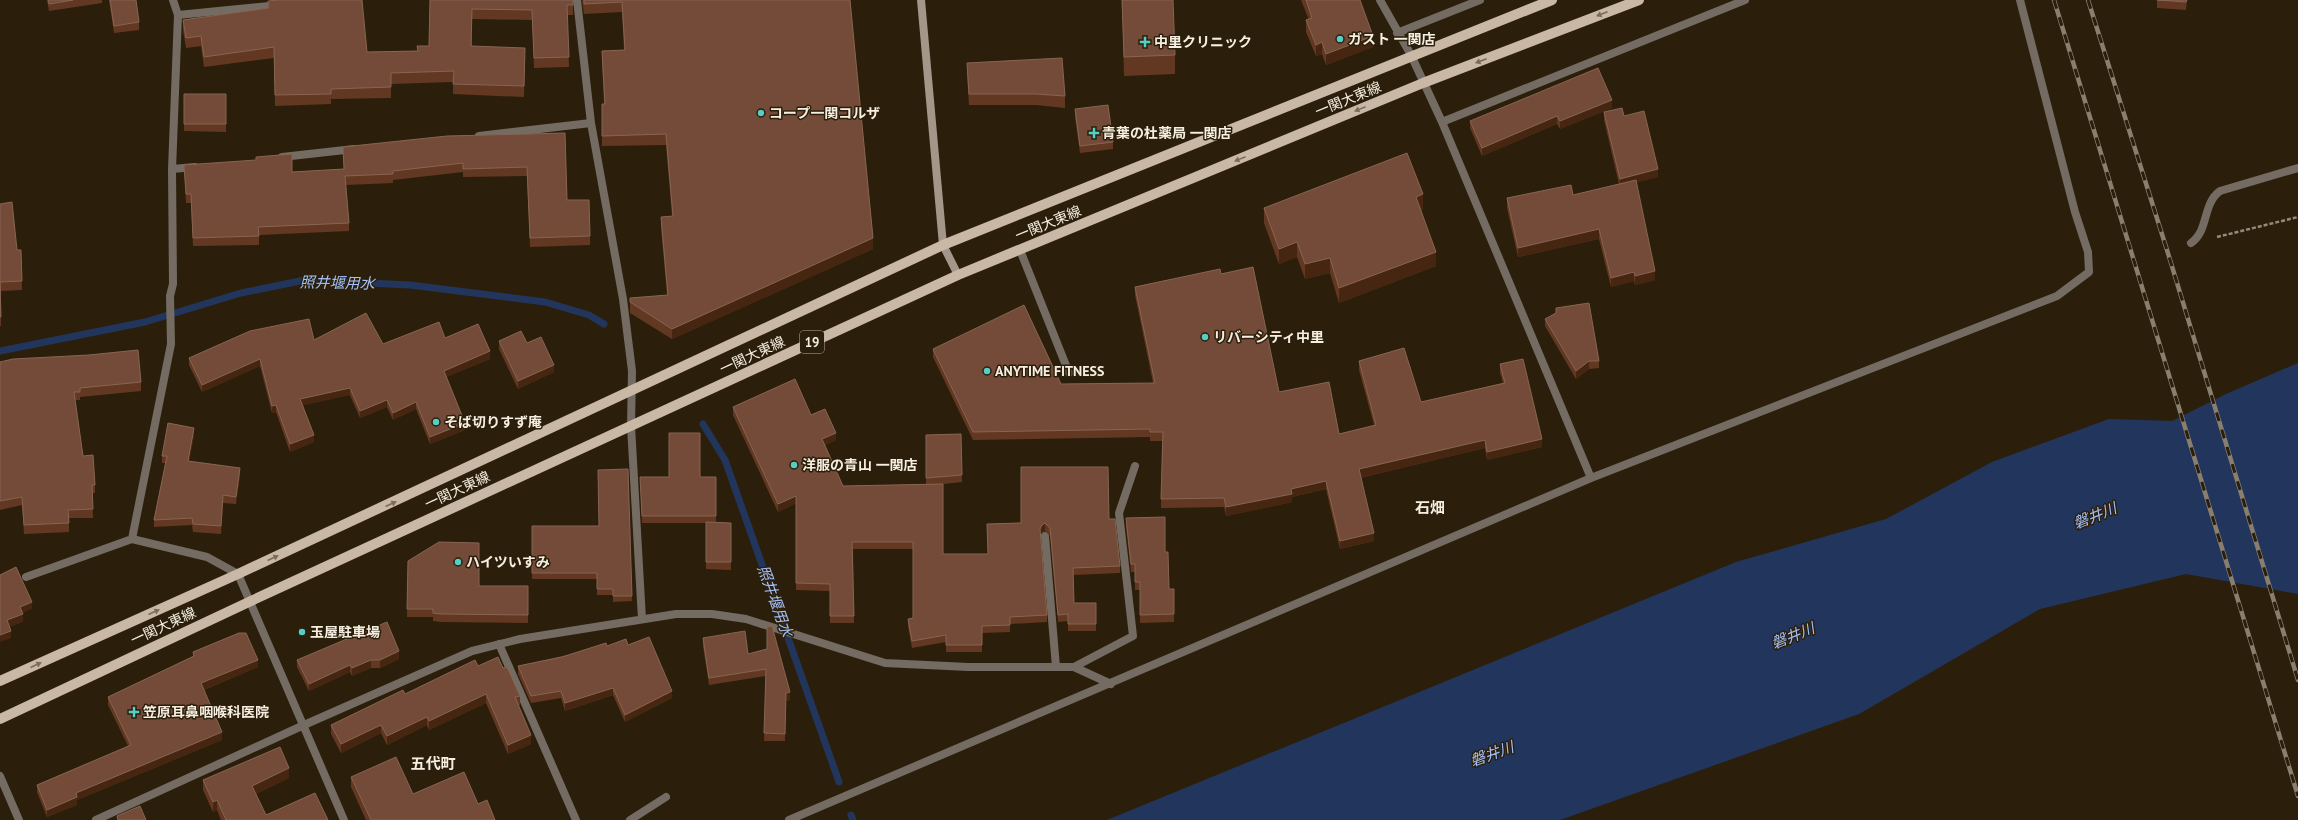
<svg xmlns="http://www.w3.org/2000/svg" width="2298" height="820" font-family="'PT Sans','Noto Sans JP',sans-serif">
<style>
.water{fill:#22365d}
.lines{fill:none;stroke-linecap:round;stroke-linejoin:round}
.stream{stroke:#22365d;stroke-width:7}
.path{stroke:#958b7b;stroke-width:2.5;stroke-dasharray:4 2;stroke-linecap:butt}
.street{stroke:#746c63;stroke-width:8}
.secondary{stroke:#a49789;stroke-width:8}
.primary{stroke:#c9b8a6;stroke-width:10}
.rail-casing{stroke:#897f6e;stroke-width:4.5}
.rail{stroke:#2b1f0b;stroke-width:3;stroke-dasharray:9;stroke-linecap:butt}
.wall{fill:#633823}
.shaded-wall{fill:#462611}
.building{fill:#734b38;stroke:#876552}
.oneway{fill:#7a6c58}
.poi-dot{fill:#55cec5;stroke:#2b1f0b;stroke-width:1.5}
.labels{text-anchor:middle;stroke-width:3;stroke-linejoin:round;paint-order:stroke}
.shield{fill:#2b1f0b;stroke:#b8b0a1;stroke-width:1}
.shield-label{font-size:13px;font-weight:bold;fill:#f5eee1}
.poi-label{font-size:14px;font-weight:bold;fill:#f5eee1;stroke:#2b1f0b;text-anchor:start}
.street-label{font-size:14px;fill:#f5eee1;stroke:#2b1f0b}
.water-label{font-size:15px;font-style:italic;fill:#a4c1f8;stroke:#2b1f0b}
.neighbourhood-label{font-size:15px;font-weight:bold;fill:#f5eee1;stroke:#2b1f0b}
</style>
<rect width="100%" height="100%" fill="#2b1f0b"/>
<!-- water -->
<path class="water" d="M 2298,363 L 2298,594 L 2186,574 L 2040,609 L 1859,714 L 1560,820 L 1107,820 L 1736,562 L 1886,519 L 1992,462 L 2109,419 L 2172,421 L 2226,394 Z"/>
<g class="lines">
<!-- stream -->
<path class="stream" d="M 0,351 L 145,322 L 241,293 L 305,280 L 410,285 L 545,302 L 589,315 L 604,324
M 703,424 L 725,460 L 839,782
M 851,815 L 853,820"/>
<!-- path -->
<path class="path" d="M 2217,237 L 2298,217"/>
<!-- street -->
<path class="street" d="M 173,0 L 178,15 L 172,169 L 173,284 L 170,296 L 171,344 L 132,539 L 207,557 L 238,574 L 344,820
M 577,0 L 591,123 L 623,299 L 632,371 L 631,426 L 642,619
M 1380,0 L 1411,55 L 1442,122 L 1591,478
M 178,15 L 279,5
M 1397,33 L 1480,0
M 1442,122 L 1745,0
M 479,136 L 591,123
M 282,157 L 354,149
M 172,169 L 195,167
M 2191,243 C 2209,231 2202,204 2220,191 L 2298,168
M 1020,250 L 1069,373
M 1045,536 L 1056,667
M 26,577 L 132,539
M 499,644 L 576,820
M 1074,667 L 1133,636 L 1119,513 L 1135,466
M 0,776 L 19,820
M 96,820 L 304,725 L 472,651 L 520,639 L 676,614 L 712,614 L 746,619 L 885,663 L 968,667 L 1074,667 L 1111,684
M 630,820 L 666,797
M 789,820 L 1591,478 L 2057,296 L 2089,272 L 2088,252 L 2075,212 L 2020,0"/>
<!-- secondary -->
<path class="secondary" d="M 921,0 L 943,245 L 958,275"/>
<!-- primary -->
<path class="primary" d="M 0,681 L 238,574 L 943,245 L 1552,0
M 0,719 L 251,601 L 958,275 L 1423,83 L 1639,0"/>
<!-- rail casing -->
<g class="rail-casing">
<path id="rail" d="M 2054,0 L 2298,796
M 2088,0 L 2167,250 L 2298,680"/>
</g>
<!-- rail -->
<use href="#rail" class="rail"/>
</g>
<!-- wall -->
<path class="wall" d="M 47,0 L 102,0 L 102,3 L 49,11 Z
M 109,0 L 136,0 L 139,22 L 139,30 L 114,33 Z
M 430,0 L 573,5 L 573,15 L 567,15 L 569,67 L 534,68 L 532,20 L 472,19 L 472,46 L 525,58 L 524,97 L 453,94 L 453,82 L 391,84 L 391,98 L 331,99 L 331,104 L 275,106 L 274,58 L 204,67 L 201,46 L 186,48 L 183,30 L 183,20 L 268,8 L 268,1 L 367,52 L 417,51 L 429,46 Z
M 582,0 L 850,0 L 873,249 L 672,339 L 630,313 L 630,298 L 667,295 L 661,227 L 661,217 L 672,216 L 666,145 L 602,146 L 602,104 L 604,104 L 602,62 L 602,51 L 624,50 L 622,12 L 584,14 Z
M 1122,0 L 1175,55 L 1175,74 L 1124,76 Z
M 1301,0 L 1360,0 L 1373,47 L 1326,65 L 1322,54 L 1316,56 L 1306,32 L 1306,20 L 1309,20 Z
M 2157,0 L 2187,0 L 2186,10 L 2157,8 Z
M 967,63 L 1065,96 L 1065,108 L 1036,105 L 969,105 L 967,74 Z
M 184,94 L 226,94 L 226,132 L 184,131 Z
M 1612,108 L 1560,129 L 1557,124 L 1482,156 L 1470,128 L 1470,121 Z
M 1075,109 L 1113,142 L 1113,149 L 1080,153 L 1075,117 Z
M 1604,112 L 1624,116 L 1658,177 L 1636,182 L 1655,280 L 1635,285 L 1634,281 L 1611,287 L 1599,239 L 1518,257 L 1507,208 L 1507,198 L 1573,195 L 1619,184 L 1604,120 Z
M 565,133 L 567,200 L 590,236 L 590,245 L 530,247 L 527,176 L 463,177 L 463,172 L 393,180 L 393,183 L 346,185 L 349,223 L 349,231 L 259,235 L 259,245 L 193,246 L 191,203 L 186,203 L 184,165 L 292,172 L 344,169 L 343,147 Z
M 0,204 L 17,250 L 21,250 L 22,290 L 1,291 L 1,326 L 0,326 Z
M 1264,208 L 1423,209 L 1421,210 L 1436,266 L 1339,303 L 1330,273 L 1305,279 L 1297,257 L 1279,264 L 1264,223 Z
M 1221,274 L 1279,392 L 1339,434 L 1374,425 L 1359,370 L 1359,361 L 1421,402 L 1503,383 L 1500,373 L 1500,364 L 1542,447 L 1487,460 L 1485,448 L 1360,478 L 1374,541 L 1340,549 L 1326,489 L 1292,497 L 1292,502 L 1226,516 L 1224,507 L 1161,508 L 1162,441 L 1150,441 L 1150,437 L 973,440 L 933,357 L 933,349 L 1061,384 L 1153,383 L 1135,295 L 1135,287 Z
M 1545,319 L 1599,361 L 1599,368 L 1589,369 L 1576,379 L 1545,326 Z
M 445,338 L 490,359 L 446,377 L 465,430 L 430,444 L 416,409 L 393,420 L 387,407 L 360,418 L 350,395 L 303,405 L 314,442 L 290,452 L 276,412 L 272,413 L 260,366 L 202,392 L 189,365 L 189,358 L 314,340 L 383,344 Z
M 499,341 L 527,343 L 554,372 L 518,389 L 499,349 Z
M 0,362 L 141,382 L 141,391 L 80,397 L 80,400 L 75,400 L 83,456 L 95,485 L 95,493 L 92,493 L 93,518 L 69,518 L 69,532 L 24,534 L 22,505 L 0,510 Z
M 733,407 L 811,415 L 836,440 L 825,445 L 843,486 L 926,484 L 926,435 L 961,434 L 962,482 L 943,484 L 943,554 L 988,554 L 987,524 L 1109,519 L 1120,566 L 1120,573 L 1073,575 L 1074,603 L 1096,603 L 1096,631 L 1068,631 L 1068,621 L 1058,622 L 1050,536 L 1045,531 L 1042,532 L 1040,535 L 1047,615 L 1047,622 L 1010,624 L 1010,632 L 982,633 L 982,652 L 946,652 L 946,642 L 912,648 L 908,626 L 908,619 L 913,618 L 913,549 L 853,549 L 854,623 L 830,623 L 830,591 L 796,590 L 796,503 L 778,512 L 733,415 Z
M 194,435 L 189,461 L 240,475 L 236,504 L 223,503 L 221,534 L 193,532 L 192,525 L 154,527 L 154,520 L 166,463 L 162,463 L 162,456 Z
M 628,469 L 632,601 L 613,602 L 613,595 L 597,595 L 597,579 L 532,579 L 532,526 L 599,526 Z
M 640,477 L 716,477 L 716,522 L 731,523 L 731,570 L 706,569 L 706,523 L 642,523 Z
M 1126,518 L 1165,552 L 1169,589 L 1174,589 L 1174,622 L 1140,623 L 1140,590 L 1135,590 L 1135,572 L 1131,572 L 1126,526 Z
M 408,561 L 479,586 L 528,586 L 528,623 L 441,622 L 433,621 L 433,617 L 407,617 Z
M 703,638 L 748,654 L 767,649 L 790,700 L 786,701 L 785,741 L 764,741 L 766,676 L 709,685 L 703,646 Z
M 628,645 L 672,698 L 625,722 L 613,695 L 565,711 L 561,698 L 531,703 L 518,674 L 518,666 L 607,646 Z
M 193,652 L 258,667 L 204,690 L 222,740 L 77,800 L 77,805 L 47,817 L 37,792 L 37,785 L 128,746 L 108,705 L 108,697 L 193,657 Z
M 399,659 L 380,668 L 371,668 L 352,676 L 350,672 L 309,691 L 297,667 L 297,660 Z
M 478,666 L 503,668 L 520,696 L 520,705 L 518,705 L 531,744 L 508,754 L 486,703 L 429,730 L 427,725 L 387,745 L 381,733 L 341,753 L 331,734 L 331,725 L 405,694 Z
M 351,777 L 413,794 L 478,804 L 495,820 L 366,820 L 351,787 Z
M 289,778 L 256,794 L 266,815 L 328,820 L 221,820 L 217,810 L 213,812 L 203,790 L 203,780 Z"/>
<!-- shaded-wall -->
<path class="shaded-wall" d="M 1373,36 L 1373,47 L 1326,65 L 1326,54 Z
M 1322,42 L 1322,54 L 1316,56 L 1316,45 Z
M 525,48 L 525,58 L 524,97 L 524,86 Z
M 1612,100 L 1612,108 L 1560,129 L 1560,121 Z
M 1557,116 L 1557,124 L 1482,156 L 1482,148 Z
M 1658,169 L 1658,177 L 1620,187 L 1620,179 Z
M 1423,194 L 1423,209 L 1416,212 L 1416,197 Z
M 1599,229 L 1599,239 L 1518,257 L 1518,248 Z
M 873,238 L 873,249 L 672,339 L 672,329 Z
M 1297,242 L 1297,257 L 1279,264 L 1279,249 Z
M 1436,252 L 1436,266 L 1339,303 L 1339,288 Z
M 1330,258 L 1330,273 L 1305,279 L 1305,264 Z
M 1655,271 L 1655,280 L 1635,285 L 1635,276 Z
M 1634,272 L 1634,281 L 1611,287 L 1611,278 Z
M 490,351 L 490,359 L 444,378 L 444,371 Z
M 260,359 L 260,366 L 202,392 L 202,385 Z
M 1589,361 L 1589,369 L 1576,379 L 1576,371 Z
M 554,365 L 554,372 L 518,389 L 518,381 Z
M 350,388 L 350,395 L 300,406 L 300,399 Z
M 387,400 L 387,407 L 360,418 L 360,411 Z
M 416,402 L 416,409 L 393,420 L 393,413 Z
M 276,405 L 276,412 L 272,413 L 272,406 Z
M 465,423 L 465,430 L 430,444 L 430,437 Z
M 194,428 L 194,435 L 188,468 L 188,461 Z
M 836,433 L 836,440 L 822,446 L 822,439 Z
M 314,435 L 314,442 L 290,452 L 290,444 Z
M 1542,439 L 1542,447 L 1487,460 L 1487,452 Z
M 1485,440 L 1485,448 L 1359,478 L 1359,469 Z
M 240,468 L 240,475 L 236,504 L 236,497 Z
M 1326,481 L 1326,489 L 1292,497 L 1292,502 L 1226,516 L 1226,507 L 1291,489 Z
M 223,495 L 223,503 L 221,534 L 221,526 Z
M 796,496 L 796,503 L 778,512 L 778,504 Z
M 1045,523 L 1045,531 L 1042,532 L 1040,536 L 1040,529 L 1042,525 Z
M 1374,533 L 1374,541 L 1340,549 L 1340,541 Z
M 32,602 L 32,609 L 20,614 L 20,607 Z
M 23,614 L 23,622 L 7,628 L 7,620 Z
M 11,631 L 11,638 L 0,642 L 0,635 Z
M 399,651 L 399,659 L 380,668 L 380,660 Z
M 258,660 L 258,667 L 201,691 L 201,683 Z
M 371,660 L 371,668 L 352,676 L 352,668 Z
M 350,665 L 350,672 L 309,691 L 309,684 Z
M 613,688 L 613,695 L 565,711 L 565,703 Z
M 672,691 L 672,698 L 625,722 L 625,715 Z
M 790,692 L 790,700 L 786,701 L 785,741 L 786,693 Z
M 486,694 L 486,703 L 429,730 L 429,721 Z
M 427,717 L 427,725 L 387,745 L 387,736 Z
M 381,725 L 381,733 L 341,753 L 341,744 Z
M 222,732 L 222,740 L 77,800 L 77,805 L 47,817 L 47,810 L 76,793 Z
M 531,735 L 531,744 L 508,754 L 508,745 Z
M 289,768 L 289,778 L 252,796 L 252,786 Z
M 217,800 L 217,810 L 213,812 L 213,802 Z"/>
<!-- building -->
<path class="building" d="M 48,0 L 73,0 L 49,4 Z
M 110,0 L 136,0 L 139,22 L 114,26 Z
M 278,0 L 362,0 L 367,52 L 418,51 L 417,46 L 429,46 L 430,0 L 573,0 L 573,5 L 567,5 L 569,57 L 534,58 L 532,10 L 472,9 L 471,46 L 525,48 L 524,86 L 453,84 L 454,71 L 391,73 L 391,87 L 331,89 L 331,94 L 275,95 L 274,47 L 204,57 L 201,36 L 186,38 L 183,20 L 269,8 L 268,1 Z
M 584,0 L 850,0 L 873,238 L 672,329 L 630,302 L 630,298 L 668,295 L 661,217 L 673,216 L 666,134 L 602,136 L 602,104 L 605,104 L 602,51 L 625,50 L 622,2 L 584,4 Z
M 1122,0 L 1173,0 L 1175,55 L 1124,57 Z
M 1306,0 L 1360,0 L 1373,36 L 1326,54 L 1322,42 L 1316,45 L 1306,20 L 1312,18 Z
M 2157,0 L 2187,0 L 2186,2 Z
M 1062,58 L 1065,96 L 1036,94 L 969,94 L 967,63 Z
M 1598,68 L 1612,100 L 1560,121 L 1557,116 L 1482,148 L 1470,121 Z
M 184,94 L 226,94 L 226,124 L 184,124 Z
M 1108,105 L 1113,142 L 1080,146 L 1075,109 Z
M 1622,108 L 1624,116 L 1644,111 L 1658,169 L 1620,179 L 1604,112 Z
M 565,133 L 567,200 L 589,200 L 590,236 L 530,238 L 527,167 L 463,169 L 463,163 L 393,171 L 393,174 L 345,176 L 349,223 L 258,227 L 259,236 L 193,238 L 191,194 L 186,194 L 184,165 L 256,160 L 256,157 L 292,154 L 292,172 L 344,169 L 343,147 L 447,136 Z
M 1407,153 L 1423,194 L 1416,197 L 1436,252 L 1339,288 L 1330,258 L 1305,264 L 1297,242 L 1279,249 L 1264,208 Z
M 1636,180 L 1655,271 L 1635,276 L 1634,272 L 1611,278 L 1599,229 L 1518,248 L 1507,198 L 1571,185 L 1573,195 Z
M 12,202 L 17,250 L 21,250 L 22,281 L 0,282 L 1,317 L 0,317 L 0,204 Z
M 1253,267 L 1279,392 L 1329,382 L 1339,434 L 1376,425 L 1359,361 L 1404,348 L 1421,402 L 1505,383 L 1500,364 L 1523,359 L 1542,439 L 1487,452 L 1485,440 L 1359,469 L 1374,533 L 1340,541 L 1326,481 L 1291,489 L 1292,494 L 1226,507 L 1224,498 L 1161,499 L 1163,432 L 1150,432 L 1150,429 L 973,432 L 933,349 L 1024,305 L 1061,384 L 1155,383 L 1135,287 L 1220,269 L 1221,274 Z
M 1589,303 L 1599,361 L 1589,361 L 1576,371 L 1545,319 L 1556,313 L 1556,308 Z
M 366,313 L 383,344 L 439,322 L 445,338 L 478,324 L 490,351 L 444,371 L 465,423 L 430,437 L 416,402 L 393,413 L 387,400 L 360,411 L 350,388 L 300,399 L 314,435 L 290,444 L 276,405 L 272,406 L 260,359 L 202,385 L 189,358 L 250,331 L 309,319 L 314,340 Z
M 521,331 L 527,343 L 541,337 L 554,365 L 518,381 L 499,341 Z
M 138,350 L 141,382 L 80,388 L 80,392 L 74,392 L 83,456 L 93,455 L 95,485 L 92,485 L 93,509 L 68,510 L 69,523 L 24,525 L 22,497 L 0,501 L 0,362 L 13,359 L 89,355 Z
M 795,379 L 811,415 L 825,409 L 836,433 L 822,439 L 843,486 L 943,484 L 943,554 L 988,554 L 987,524 L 1021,523 L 1021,467 L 1108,467 L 1109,519 L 1115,519 L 1120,566 L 1073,568 L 1074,603 L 1096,603 L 1096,624 L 1068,624 L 1068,614 L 1058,615 L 1050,528 L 1045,523 L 1042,525 L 1040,529 L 1047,615 L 1010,617 L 1010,625 L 982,626 L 982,645 L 946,645 L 946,635 L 912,641 L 908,619 L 913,618 L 913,542 L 852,542 L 854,616 L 830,616 L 830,584 L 796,583 L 796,496 L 778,504 L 733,407 Z
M 168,423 L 194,428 L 188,461 L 240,468 L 236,497 L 223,495 L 221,526 L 193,524 L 192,518 L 154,520 L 167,456 L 162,456 Z
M 669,433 L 700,433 L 700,477 L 716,477 L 716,516 L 642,516 L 640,477 L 669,477 Z
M 961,434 L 962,475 L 926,478 L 926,435 Z
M 628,469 L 632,596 L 613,596 L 613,589 L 597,589 L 597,573 L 532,573 L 532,526 L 599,526 L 598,470 Z
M 1165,517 L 1165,552 L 1168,552 L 1169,589 L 1174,589 L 1174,614 L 1140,615 L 1140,582 L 1135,582 L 1135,564 L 1131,564 L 1126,518 Z
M 706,522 L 731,523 L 731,562 L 706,562 Z
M 439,542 L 479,543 L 479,586 L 528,586 L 528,615 L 441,614 L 433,613 L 433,609 L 407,609 L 408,561 Z
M 16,567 L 32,602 L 20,607 L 23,614 L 7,620 L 11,631 L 0,635 L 0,575 Z
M 387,622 L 399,651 L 380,660 L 371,660 L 352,668 L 350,665 L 309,684 L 297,660 Z
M 772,626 L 790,692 L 786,693 L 785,734 L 764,733 L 766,669 L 709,678 L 703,638 L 745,631 L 748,654 L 767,649 L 767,627 Z
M 239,633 L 246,633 L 258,660 L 201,683 L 222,732 L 76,793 L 77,797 L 47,810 L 37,785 L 131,745 L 108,697 L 194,656 L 193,652 Z
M 649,637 L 672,691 L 625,715 L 613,688 L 565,703 L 561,691 L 531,696 L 518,666 L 562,657 L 606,643 L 607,646 L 626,639 L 628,645 Z
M 498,657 L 503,668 L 507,667 L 520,696 L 515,697 L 531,735 L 508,745 L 486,694 L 429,721 L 427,717 L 387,736 L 381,725 L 341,744 L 331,725 L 403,690 L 405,694 L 475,660 L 478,666 Z
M 280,747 L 289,768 L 252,786 L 266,815 L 315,793 L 328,820 L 226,820 L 217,800 L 213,802 L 203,780 Z
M 396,757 L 413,794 L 464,772 L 478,804 L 487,800 L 495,820 L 371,820 L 351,777 Z
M 140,806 L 146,820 L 118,820 L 117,816 Z"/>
<!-- one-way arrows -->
<defs><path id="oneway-solid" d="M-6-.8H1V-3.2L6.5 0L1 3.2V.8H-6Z"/></defs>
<g class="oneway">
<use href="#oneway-solid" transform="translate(1602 14) rotate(159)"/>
<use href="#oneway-solid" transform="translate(1481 61) rotate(159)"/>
<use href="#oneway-solid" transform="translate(1360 109) rotate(158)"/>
<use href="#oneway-solid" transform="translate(1240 159) rotate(158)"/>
<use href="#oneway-solid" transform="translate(391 504) rotate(-25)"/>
<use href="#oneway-solid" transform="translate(273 558) rotate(-25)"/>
<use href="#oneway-solid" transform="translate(154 612) rotate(-24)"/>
<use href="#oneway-solid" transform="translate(36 665) rotate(-24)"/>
</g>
<!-- markers -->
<g class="poi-dot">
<circle cx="1340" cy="39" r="4"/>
<path d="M1143 36h4v4h4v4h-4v4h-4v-4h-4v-4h4z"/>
<circle cx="761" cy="113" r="4"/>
<path d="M1092 127h4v4h4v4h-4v4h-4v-4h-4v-4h4z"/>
<circle cx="1205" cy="337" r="4"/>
<circle cx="987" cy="371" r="4"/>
<circle cx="436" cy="422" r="4"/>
<circle cx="794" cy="465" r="4"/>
<circle cx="458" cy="562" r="4"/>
<circle cx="302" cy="632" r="4"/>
<path d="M132 706h4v4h4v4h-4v4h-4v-4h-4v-4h4z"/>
</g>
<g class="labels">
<!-- shield labels -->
<rect class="shield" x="800" y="331" width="24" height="22" rx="3"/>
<g class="shield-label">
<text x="812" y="347">19</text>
</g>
<!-- poi labels -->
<g class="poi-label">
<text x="1348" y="44">ガスト 一関店</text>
<text x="1154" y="47">中里クリニック</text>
<text x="769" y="118">コープ一関コルザ</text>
<text x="1102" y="138">青葉の杜薬局 一関店</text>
<text x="1213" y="342">リバーシティ中里</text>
<text x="995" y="376">ANYTIME FITNESS</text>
<text x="444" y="427">そば切りすず庵</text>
<text x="802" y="470">洋服の青山 一関店</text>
<text x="466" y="567">ハイツいすみ</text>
<text x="310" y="637">玉屋駐車場</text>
<text x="143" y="717">笠原耳鼻咽喉科医院</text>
</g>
<!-- street labels -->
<g class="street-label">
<text transform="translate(1348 99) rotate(-22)" y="5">一関大東線</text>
<text transform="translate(1048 223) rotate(-22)" y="5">一関大東線</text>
<text transform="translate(752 355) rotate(-25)" y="5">一関大東線</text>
<text transform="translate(457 490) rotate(-25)" y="5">一関大東線</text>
<text transform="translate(163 626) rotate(-25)" y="5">一関大東線</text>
</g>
<!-- water labels -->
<g class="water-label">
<text transform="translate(337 283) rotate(1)" y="5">照井堰用水</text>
<text transform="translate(2095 516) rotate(-22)" y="5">磐井川</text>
<text transform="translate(775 601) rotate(70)" y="5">照井堰用水</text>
<text transform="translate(1793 636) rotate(-22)" y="5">磐井川</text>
<text transform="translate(1492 754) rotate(-20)" y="5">磐井川</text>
</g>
<!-- neighbourhood labels -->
<g class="neighbourhood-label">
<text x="1430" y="513">石畑</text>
<text x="433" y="769">五代町</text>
</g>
</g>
</svg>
